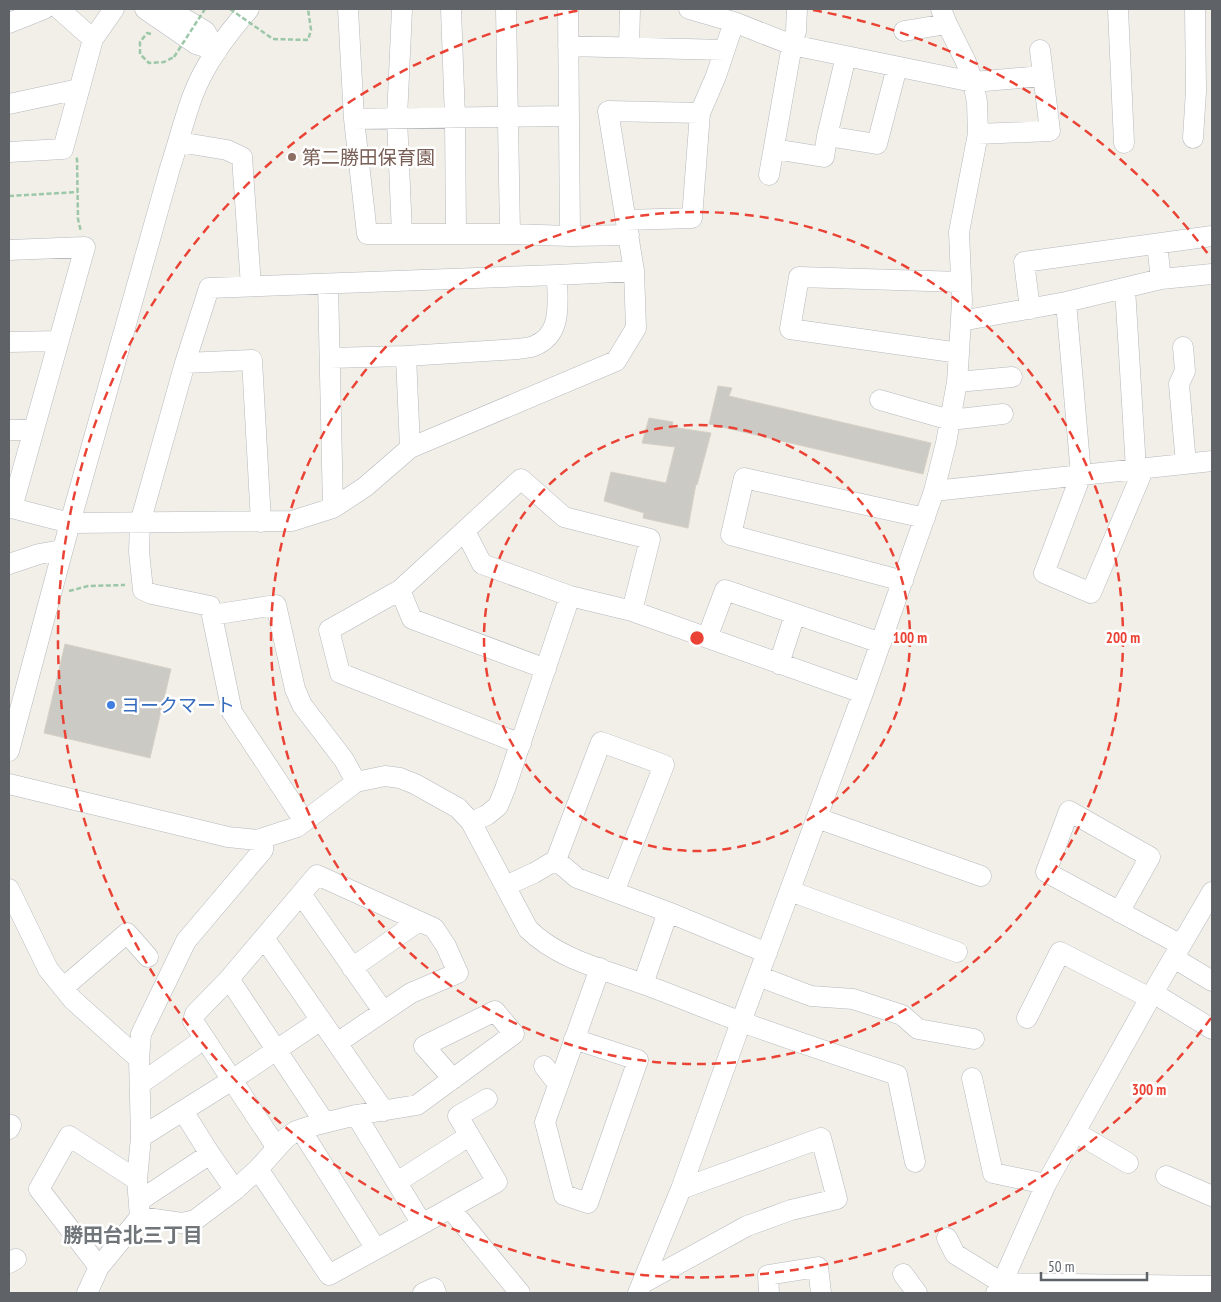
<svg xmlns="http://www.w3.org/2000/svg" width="1221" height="1302" font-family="'PT Sans Narrow','Noto Sans JP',sans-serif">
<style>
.building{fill:#cccac5;stroke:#d6d1c6}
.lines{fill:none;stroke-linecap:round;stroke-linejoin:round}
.minor-casing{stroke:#b5b8bc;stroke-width:21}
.path{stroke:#9cc7a9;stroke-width:2.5;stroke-dasharray:5 2.5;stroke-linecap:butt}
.minor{stroke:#fff;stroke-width:20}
.path-bridge{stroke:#9cc7a9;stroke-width:2.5;stroke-dasharray:5 2.5;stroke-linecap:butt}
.ring{fill:none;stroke:#ea4335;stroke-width:2.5;stroke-dasharray:9 6}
.education-dot{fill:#8d6e63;stroke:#fff;stroke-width:2}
.shop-dot{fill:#3f7fe0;stroke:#fff;stroke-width:2}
.labels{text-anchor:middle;stroke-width:5;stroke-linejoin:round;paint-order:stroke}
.education-label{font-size:19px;fill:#785e54;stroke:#fff;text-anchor:start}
.shop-label{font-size:19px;fill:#366cbe;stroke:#fff;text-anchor:start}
.neighbourhood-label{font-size:20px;font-weight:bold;fill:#70757a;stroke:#fff}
.centre{fill:#ea4335;stroke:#fff;stroke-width:2.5}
.ring-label{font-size:15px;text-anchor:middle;font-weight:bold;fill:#ea4335;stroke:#fff;stroke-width:5;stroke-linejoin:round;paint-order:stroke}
</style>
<rect width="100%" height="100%" fill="#f1efe8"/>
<!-- building -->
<path class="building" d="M 718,386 L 732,388 L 729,396 L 931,443 L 923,474 L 709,424 Z
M 649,418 L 673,422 L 672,427 L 711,433 L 697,485 L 696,484 L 688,528 L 643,518 L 644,513 L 604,501 L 611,472 L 666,483 L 675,447 L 642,443 Z
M 65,644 L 171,669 L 150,758 L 44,733 Z"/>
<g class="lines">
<!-- minor casing -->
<g class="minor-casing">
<path id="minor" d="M 59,9 L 93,39
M 145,9 L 196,44 L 217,51
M 168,9 L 205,31 L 217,51
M 348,9 L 354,119 L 367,234 L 510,234 L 570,236 L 629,235
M 402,9 L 397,118 L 402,234
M 451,9 L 455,118 L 456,234
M 506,9 L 510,234
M 568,9 L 570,236
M 689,9 L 734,22 L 792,45 L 973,82 L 1043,76
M 1118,9 L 1124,143
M 9,23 L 44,9
M 904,31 L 947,24
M 568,46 L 725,50
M 629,47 L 630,9
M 9,104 L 79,89
M 354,119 L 569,116
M 978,134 L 1050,131 L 1040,50
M 827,136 L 877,144 L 897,67
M 1193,138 L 1196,91 L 1195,9
M 179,142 L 227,150 L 242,157 L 251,286
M 774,149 L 824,157 L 827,136 L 846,56
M 9,152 L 63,149 L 93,39 L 114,9
M 769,175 L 792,45 L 796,31 L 797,9
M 626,220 L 692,218 L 700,113 L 716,76 L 734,22
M 1157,244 L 1161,279
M 9,250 L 85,247 L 12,508
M 328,284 L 333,508
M 1125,288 L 1136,469
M 1066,302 L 1081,475 L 1044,573 L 1091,593 L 1144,468
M 1030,309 L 1024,262 L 1212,236
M 961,321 L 1066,302 L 1161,279 L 1212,274
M 9,342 L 59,341
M 1183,347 L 1185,371 L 1179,384 L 1186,464
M 959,353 L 790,329 L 799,277 L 961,282
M 330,358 L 406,356
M 185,363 L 252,360 L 261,522
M 957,382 L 1012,377
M 880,400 L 950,420 L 1003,414
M 9,430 L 33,429
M 410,448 L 406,356 L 518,349 C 524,348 529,348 534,346 C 564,334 557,301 557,275
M 934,491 L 1212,461
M 9,508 L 12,508 L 70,523 L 292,521 L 333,508 L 365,487 L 410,448 L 616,361 L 636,328 L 634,271 L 608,111 L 700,113
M 465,531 L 482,564 L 570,596 L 632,611 L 650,539 L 564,517 L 521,479 L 400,590 L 329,630 L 340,673 L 521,744
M 9,564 L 39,554 L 62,550
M 903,581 L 731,535 L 744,478 L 925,518
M 400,590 L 412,619 L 546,669
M 632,611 L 863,693
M 212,615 L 276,605 L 295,689 L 302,705 L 344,760 L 356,782
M 707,638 L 725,590 L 881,643
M 779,664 L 795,614
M 9,751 L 70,523 L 170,168 C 178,144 184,119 193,95 C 205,63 227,34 249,9
M 9,784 L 228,837 L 257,840 L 297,827 L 356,782 L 385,776 L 400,778 L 415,784 L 458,808 L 471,822 L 528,929 C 558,959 603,969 643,984 C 676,996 709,1010 742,1022 C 794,1041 845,1058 897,1075 L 915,1162
M 817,818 L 981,876
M 304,821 L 232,712 L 210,606 L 152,594 L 143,590 L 139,552 L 140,523 L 185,363 L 209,288 L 557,275 L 634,271
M 471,822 L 487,815 L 498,806 L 505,789 L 570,596
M 556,860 L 577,878 L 668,912 L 643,984
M 505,886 L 534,873 L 556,860 L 601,742 L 664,765 L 614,892
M 9,889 L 48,969 L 73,1000 L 139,1059 L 141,1137 L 137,1180 L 140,1217 L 99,1267 L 87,1293
M 790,891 L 957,952
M 301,894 L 383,1011
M 668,912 L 767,953
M 1119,912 L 1150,857 L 1069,811 L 1046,872 L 1181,945
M 264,938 L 384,1111
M 1174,958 L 1212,981
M 352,968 L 419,921
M 758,976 L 811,996 L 853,999 L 902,1015 L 918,1029 L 974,1039
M 229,979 L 325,1123
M 63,988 L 127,933 L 148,957
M 1153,993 L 1212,1029
M 1027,1018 L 1060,952 L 1150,998
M 574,1039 L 638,1060 L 588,1203 L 564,1195 L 545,1122 L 600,968
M 139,1059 L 141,1034 L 186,941 L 263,850 L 263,838
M 544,1066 L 558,1084
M 972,1078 L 993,1173 L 1046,1184
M 140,1084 L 204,1039
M 183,1111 L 210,1154
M 9,1129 L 11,1125
M 301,1130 L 376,1249
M 1075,1132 L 1128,1163
M 141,1137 L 232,1080 L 321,1020
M 277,1148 L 193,1021 L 195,1014 L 229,979 L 317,875 L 434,928 L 446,946 L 458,973 L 411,993 L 337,1043
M 258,1169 L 329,1275 L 422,1224 L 356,1115
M 1166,1176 L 1212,1196
M 397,1182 L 469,1136
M 139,1201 L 210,1154 L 235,1190
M 450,1208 L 520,1293
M 140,1217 L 182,1223 L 195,1220 L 235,1190 L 258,1169 L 286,1138 L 296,1131 L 308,1127 L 356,1115 L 417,1105 L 514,1034 L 495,1011 L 424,1046 L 453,1079
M 422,1224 L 497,1182 L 458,1116 L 487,1099
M 947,1238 L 955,1254 L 1002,1283 L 1212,1286
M 9,1263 L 16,1259
M 99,1267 L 39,1189 L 69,1136 L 137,1180
M 903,1274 L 917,1293
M 643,1283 L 747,1226 L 791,1210 L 837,1199 L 821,1138 L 681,1189
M 423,1293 L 434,1288 L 436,1293
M 638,1293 L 681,1189 L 741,1022 L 863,693 L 934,491 L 946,443 L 957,382 L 959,353 L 962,301 L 959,232 L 978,134 L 977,102 L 973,82 L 966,62 L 947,24 L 941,9
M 769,1293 L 768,1275 L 818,1267 L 821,1293
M 996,1293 L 1002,1283 L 1046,1184 L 1150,998 L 1212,892"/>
</g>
<!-- path -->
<path class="path" d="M 151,34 L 147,33 L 140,42 L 140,54 L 149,63 L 164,62 L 174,57
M 273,39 L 308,40 L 311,30 L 308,9
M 76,158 L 77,159 L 78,219 L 81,232
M 9,196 L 78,192
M 69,591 L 88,586 L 125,585"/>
<!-- minor -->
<use href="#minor" class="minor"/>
<!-- path-bridge -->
<path class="path-bridge" d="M 230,9 L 273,39
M 174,57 L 205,9"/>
</g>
<!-- distance rings -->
<g class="ring">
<circle cx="697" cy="638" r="213"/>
<circle cx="697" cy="638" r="426"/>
<path d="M1211 1018A639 639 0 1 1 581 10M813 10A639 639 0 0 1 1211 258"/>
</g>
<!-- markers -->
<circle class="education-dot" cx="292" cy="157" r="5"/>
<circle class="shop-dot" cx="111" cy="705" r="5"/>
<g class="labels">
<!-- education labels -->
<g class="education-label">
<text x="302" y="164">第二勝田保育園</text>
</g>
<!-- shop labels -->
<g class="shop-label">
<text x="121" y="712">ヨークマート</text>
</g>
<!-- neighbourhood labels -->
<g class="neighbourhood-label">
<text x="133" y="1242">勝田台北三丁目</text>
</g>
</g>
<circle cx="697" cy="638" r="8" class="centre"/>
<g class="ring-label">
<text x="910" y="643">100 m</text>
<text x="1123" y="643">200 m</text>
<text x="1149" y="1095">300 m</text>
</g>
<!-- border -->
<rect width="1221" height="1302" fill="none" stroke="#5f6368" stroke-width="20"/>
<!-- scale -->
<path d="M1041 1272v8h106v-8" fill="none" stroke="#5f6368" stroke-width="2.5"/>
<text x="1048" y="1272" font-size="15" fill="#5f6368" stroke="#ffffff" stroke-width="4" paint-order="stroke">50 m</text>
</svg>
